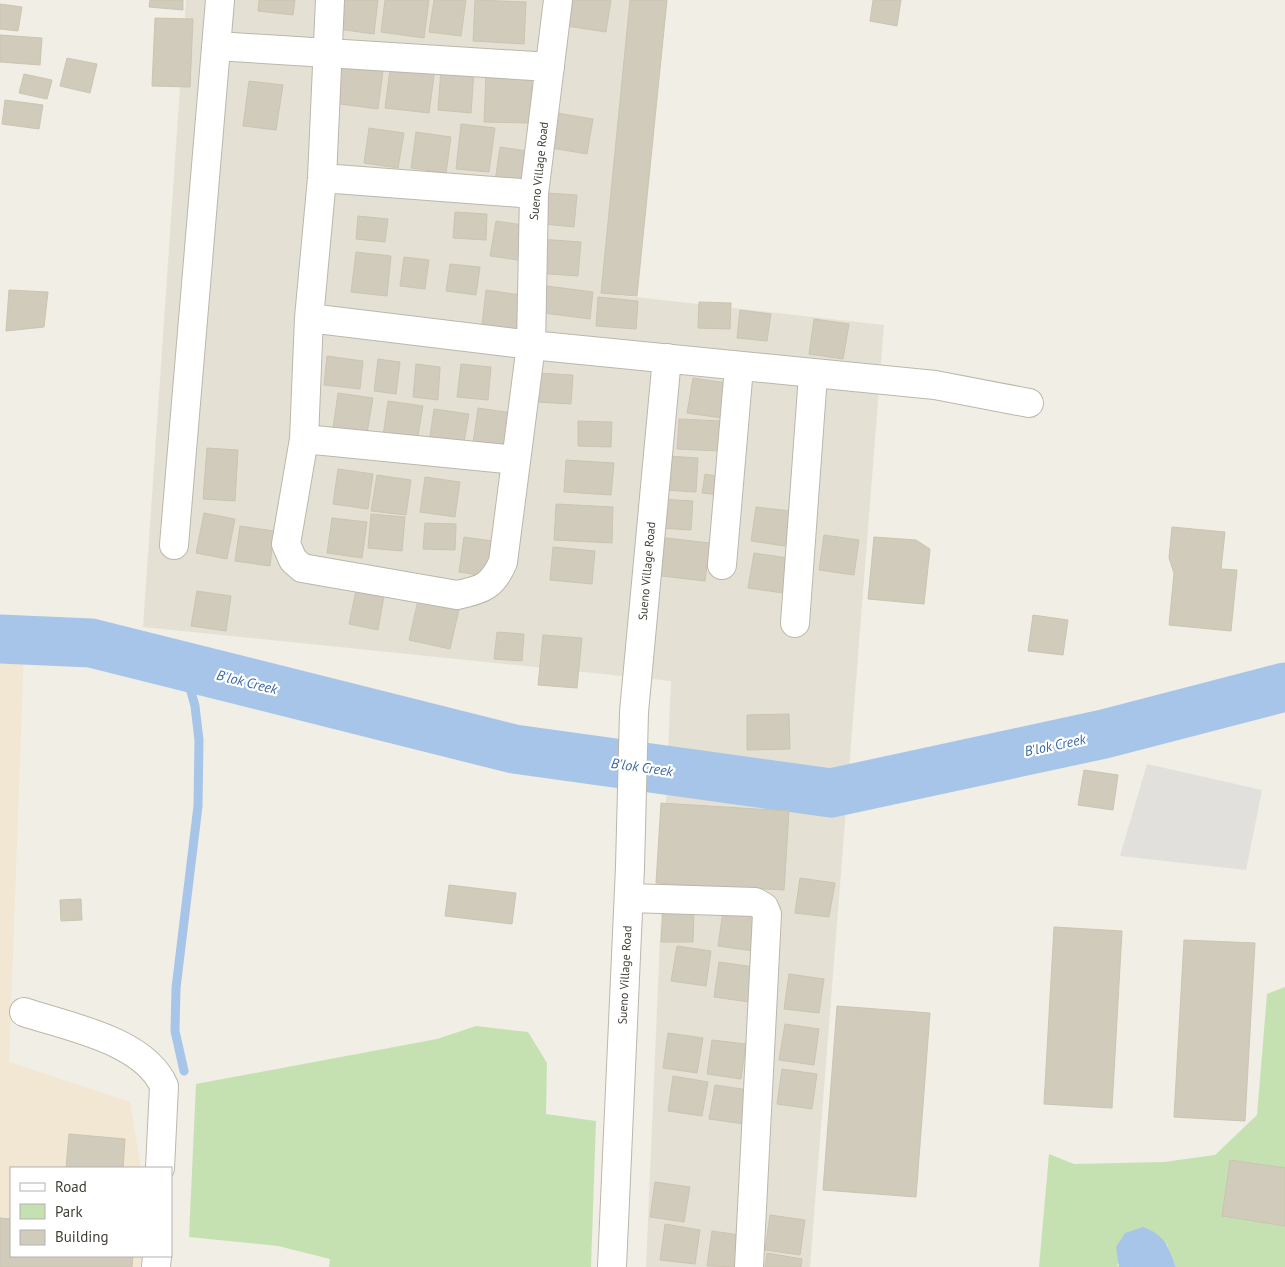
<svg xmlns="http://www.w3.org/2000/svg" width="1285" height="1267" font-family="'PT Sans',sans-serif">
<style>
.residential{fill:#e4e1d4}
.commercial{fill:#f1e7d2}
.green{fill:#c6e1b1}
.parking{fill:#e2e0dd}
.water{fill:#a6c5e8}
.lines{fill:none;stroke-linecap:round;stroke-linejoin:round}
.stream{stroke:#a6c5e8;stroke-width:9}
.river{stroke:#a6c5e8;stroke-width:49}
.building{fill:#d1cbbc;stroke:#cbc4b0}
.minor-casing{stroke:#bbb7a9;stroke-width:30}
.minor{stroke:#fff;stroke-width:28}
.labels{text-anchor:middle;stroke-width:4.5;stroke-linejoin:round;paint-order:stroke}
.street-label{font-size:12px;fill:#423f35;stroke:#fff}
.water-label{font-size:14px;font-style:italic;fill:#3a6aa3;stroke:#fff}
</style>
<rect width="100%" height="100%" fill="#f0eee5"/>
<!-- residential -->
<path class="residential" d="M 186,0 L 650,0 L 618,295 L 884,325 L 810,1267 L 646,1267 L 671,681 L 143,627 Z"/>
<!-- commercial -->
<path class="commercial" d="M 0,646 L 24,648 L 9,1062 L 130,1102 L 141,1168 L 11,1168 L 11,1256 L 142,1256 L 140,1267 L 0,1267 Z"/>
<!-- green -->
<path class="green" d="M 1285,987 L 1285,1267 L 1176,1267 L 1167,1244 L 1117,1264 L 1119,1267 L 1039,1267 L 1049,1154 L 1074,1164 L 1164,1162 L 1215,1155 L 1257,1115 L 1267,994 Z
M 476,1026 L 528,1032 L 547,1063 L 546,1114 L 596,1121 L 591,1267 L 329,1267 L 330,1259 L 278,1246 L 189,1237 L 196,1084 L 437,1039 Z"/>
<!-- parking -->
<path class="parking" d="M 1147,764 L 1262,790 L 1246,870 L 1120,856 Z"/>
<!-- water -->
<path class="water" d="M 1143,1227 C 1165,1235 1168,1246 1176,1267 L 1119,1267 L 1116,1247 L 1125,1233 Z"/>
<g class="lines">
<!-- stream -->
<path class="stream" d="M 184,1071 L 175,1031 L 176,988 L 198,806 L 199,740 L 195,706 L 184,666"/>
<!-- river -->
<path class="river" d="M 0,639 L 91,643 L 514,749 L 831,793 L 1104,734 L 1285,687"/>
</g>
<!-- building -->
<path class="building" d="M 150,0 L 183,0 L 183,10 L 149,7 Z
M 259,0 L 295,0 L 293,15 L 258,11 Z
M 332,0 L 378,0 L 374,34 L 331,28 Z
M 385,0 L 429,0 L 424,38 L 381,32 Z
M 434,0 L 466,0 L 461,36 L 429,32 Z
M 475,0 L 526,2 L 524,44 L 473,41 Z
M 564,0 L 611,0 L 606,32 L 560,25 Z
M 630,0 L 667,0 L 637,296 L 601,293 Z
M 873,0 L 901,0 L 897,26 L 870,21 Z
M 0,4 L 22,7 L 18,31 L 0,29 Z
M 155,18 L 193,19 L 190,87 L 152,86 Z
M 0,35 L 42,38 L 40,65 L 0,62 Z
M 338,56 L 384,63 L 378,109 L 332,103 Z
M 67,58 L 97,64 L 90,93 L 60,86 Z
M 391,62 L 435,68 L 429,113 L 385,108 Z
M 441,69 L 474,72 L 471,113 L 438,110 Z
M 24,74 L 52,80 L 47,99 L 19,93 Z
M 486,74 L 532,76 L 530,123 L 484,122 Z
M 249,81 L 283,85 L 276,130 L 243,126 Z
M 5,100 L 43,105 L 39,129 L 2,124 Z
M 557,113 L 593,119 L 587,154 L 551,148 Z
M 461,124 L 495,128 L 489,172 L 456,169 Z
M 369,128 L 404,133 L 398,168 L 364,163 Z
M 416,132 L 451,137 L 446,173 L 411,168 Z
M 500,147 L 534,152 L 529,187 L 495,182 Z
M 546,193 L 577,195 L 574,227 L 544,224 Z
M 455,212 L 487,214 L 486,240 L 453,238 Z
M 358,216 L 388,219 L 385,242 L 356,239 Z
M 496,221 L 530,226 L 525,261 L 490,256 Z
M 539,239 L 581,242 L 578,276 L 536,273 Z
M 356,252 L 391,256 L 387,296 L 351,292 Z
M 404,257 L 429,260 L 425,289 L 400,286 Z
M 450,264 L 480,267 L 476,295 L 446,291 Z
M 547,286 L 593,292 L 590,319 L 544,313 Z
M 9,290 L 48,292 L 44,327 L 6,331 Z
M 486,290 L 521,295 L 516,330 L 482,325 Z
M 598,297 L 638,301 L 636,329 L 596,326 Z
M 699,302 L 731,303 L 730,329 L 698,328 Z
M 740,310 L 771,314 L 767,341 L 737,338 Z
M 814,319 L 849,324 L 843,359 L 809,354 Z
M 327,356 L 363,361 L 360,389 L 324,385 Z
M 378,359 L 400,362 L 396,394 L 374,391 Z
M 416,364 L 440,367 L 438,400 L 413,397 Z
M 461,364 L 491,367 L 488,400 L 457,397 Z
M 537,373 L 573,375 L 571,404 L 536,402 Z
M 693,378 L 727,383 L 722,418 L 687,413 Z
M 338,393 L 373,398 L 367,433 L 333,428 Z
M 388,401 L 423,406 L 417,441 L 383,436 Z
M 478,408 L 513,413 L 508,448 L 473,443 Z
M 434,409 L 469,414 L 463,448 L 429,443 Z
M 679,419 L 721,421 L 719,451 L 677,449 Z
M 578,421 L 612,422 L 611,447 L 578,446 Z
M 207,448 L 238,450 L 235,501 L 203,499 Z
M 667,456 L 698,458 L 696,492 L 664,490 Z
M 566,460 L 614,463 L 611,495 L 564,492 Z
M 338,469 L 373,474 L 368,509 L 333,504 Z
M 705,474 L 723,477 L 720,495 L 702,493 Z
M 377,475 L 411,480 L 406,515 L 371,511 Z
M 425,477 L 460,482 L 455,517 L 420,512 Z
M 661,499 L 693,501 L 691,530 L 659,528 Z
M 556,504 L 613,507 L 612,543 L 554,540 Z
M 756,507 L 791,511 L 785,546 L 751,541 Z
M 204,513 L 235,519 L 227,559 L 196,553 Z
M 371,514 L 405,517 L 402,551 L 368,548 Z
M 332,518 L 367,522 L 362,558 L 327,553 Z
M 425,523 L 456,524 L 455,550 L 423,549 Z
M 240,526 L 274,531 L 270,566 L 235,561 Z
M 1172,527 L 1225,532 L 1221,569 L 1237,570 L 1231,631 L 1169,625 L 1174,573 L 1169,558 Z
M 824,535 L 859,540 L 854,575 L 819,570 Z
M 464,537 L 499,542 L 493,577 L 459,572 Z
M 658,537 L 710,543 L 705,581 L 653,575 Z
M 874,537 L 916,540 L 930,549 L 924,604 L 868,599 Z
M 553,547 L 595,551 L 592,584 L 550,580 Z
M 754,553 L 788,558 L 783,593 L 748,588 Z
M 356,590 L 384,596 L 378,630 L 349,624 Z
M 197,591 L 231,596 L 226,631 L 191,626 Z
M 419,596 L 460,605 L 450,649 L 409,640 Z
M 1033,615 L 1068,620 L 1063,655 L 1028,651 Z
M 497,632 L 524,634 L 522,661 L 494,659 Z
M 543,635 L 582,638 L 577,688 L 538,685 Z
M 789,714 L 790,749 L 747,750 L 747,715 Z
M 1084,770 L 1118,775 L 1113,810 L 1078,805 Z
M 661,803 L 789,811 L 784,890 L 656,883 Z
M 800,878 L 835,883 L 829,917 L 795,913 Z
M 449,885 L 516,893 L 512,924 L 445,916 Z
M 81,899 L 82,920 L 61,921 L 60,900 Z
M 663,909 L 694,909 L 693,942 L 661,942 Z
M 723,911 L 758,916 L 753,951 L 718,946 Z
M 1054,927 L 1122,931 L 1112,1108 L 1044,1104 Z
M 1184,940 L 1255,943 L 1245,1121 L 1174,1117 Z
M 677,946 L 711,951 L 706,986 L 671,981 Z
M 719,962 L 754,967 L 749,1002 L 714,997 Z
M 789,974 L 824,979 L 819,1013 L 784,1009 Z
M 837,1006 L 930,1013 L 916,1197 L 823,1190 Z
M 785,1024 L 819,1029 L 814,1065 L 779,1060 Z
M 668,1033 L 703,1038 L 697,1073 L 663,1068 Z
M 712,1040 L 746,1044 L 741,1079 L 707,1074 Z
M 782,1069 L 817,1074 L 812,1109 L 777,1104 Z
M 673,1076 L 708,1082 L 702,1116 L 668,1111 Z
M 715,1085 L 749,1090 L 744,1124 L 709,1119 Z
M 69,1134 L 125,1139 L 123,1168 L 66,1168 Z
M 1230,1160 L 1285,1168 L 1285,1226 L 1222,1216 Z
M 655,1182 L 690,1187 L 684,1222 L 650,1217 Z
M 770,1215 L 805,1220 L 800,1255 L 765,1250 Z
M 0,1218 L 11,1219 L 11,1256 L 133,1256 L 132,1267 L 0,1267 Z
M 665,1224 L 700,1230 L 695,1264 L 660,1260 Z
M 712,1231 L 747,1236 L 742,1267 L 707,1266 Z
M 767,1253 L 802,1259 L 801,1267 L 765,1267 Z"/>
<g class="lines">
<!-- minor casing -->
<g class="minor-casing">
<path id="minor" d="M 558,0 L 534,194 L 531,345 L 935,385 L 1029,403
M 216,46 L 550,67
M 322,178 L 534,194
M 309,318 L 531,345 L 503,562 C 493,586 482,590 457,595 L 302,568 L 293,560 L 286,544 L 304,439 L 309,318 L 322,178 L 330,0
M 304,439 L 516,460
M 174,545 L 220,0
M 722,565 L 739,367
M 795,623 L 813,375
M 629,898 L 755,902 L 764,907 L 767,914 L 749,1267
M 24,1012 C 68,1027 144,1040 164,1086 L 160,1168
M 156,1267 L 157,1256
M 612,1267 L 630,867 L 634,712 L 667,358"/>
</g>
<!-- minor -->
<use href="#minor" class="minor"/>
</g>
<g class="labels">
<!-- street labels -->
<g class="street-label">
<text transform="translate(539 171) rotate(-84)" y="4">Sueno Village Road</text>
<text transform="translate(647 571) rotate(-85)" y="4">Sueno Village Road</text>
<text transform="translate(625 975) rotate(-87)" y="4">Sueno Village Road</text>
</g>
<!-- water labels -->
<g class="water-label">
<text transform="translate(247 682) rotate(14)" y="5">B'lok Creek</text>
<text transform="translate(1055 745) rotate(-12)" y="5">B'lok Creek</text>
<text transform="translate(642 767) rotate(8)" y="5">B'lok Creek</text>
</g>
</g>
<!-- legend -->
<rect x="10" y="1167" width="162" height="90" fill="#ffffff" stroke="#b3b2ae"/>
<rect x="20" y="1183" width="25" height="8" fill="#ffffff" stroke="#b3b2ae"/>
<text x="55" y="1192" font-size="15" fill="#423f35">Road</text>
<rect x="20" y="1204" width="25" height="15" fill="#c6e1b1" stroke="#b3b2ae"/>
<text x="55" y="1217" font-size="15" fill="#423f35">Park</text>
<rect x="20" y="1230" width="25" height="15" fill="#d1cbbc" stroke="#b3b2ae"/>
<text x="55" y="1242" font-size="15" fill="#423f35">Building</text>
</svg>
